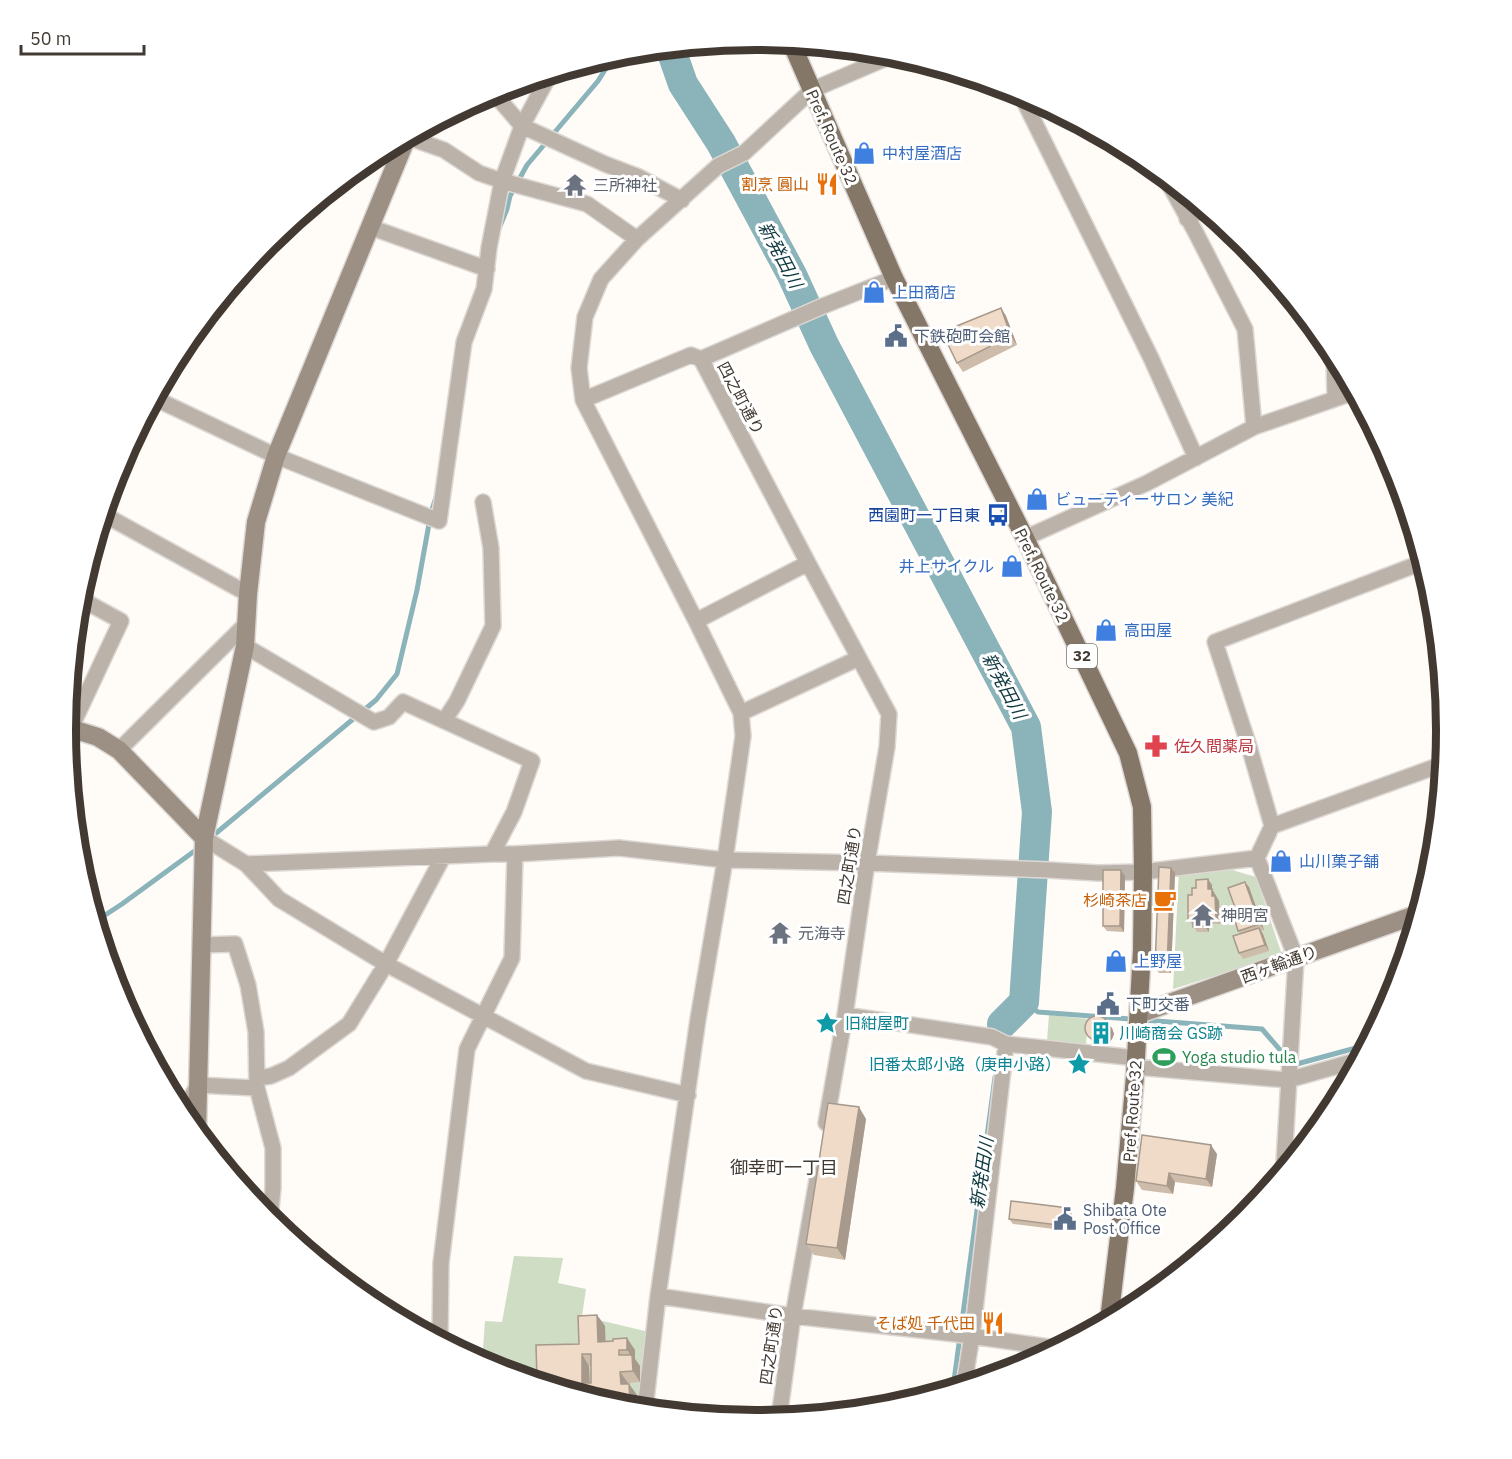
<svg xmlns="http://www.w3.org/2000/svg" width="1512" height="1459" font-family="'IBM Plex Sans','Noto Sans JP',sans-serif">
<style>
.green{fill:#ceddc4}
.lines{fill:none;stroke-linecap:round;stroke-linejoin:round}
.stream{stroke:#8ab3ba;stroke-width:5}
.river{stroke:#8ab3ba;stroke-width:30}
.street-casing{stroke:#ddd8d4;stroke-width:18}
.secondary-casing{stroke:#ddd8d4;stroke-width:21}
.primary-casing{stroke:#ddd8d4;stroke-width:21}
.street{stroke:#bbb3aa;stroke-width:15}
.secondary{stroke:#9b9083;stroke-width:18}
.primary{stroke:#857767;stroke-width:18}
.wall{fill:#cebcab;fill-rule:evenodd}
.shaded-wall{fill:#a7998b}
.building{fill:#efdbc7;stroke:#a7998b;stroke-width:1.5;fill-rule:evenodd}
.labels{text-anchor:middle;stroke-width:6;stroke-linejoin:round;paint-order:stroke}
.shield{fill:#fff;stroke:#7b7570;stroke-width:1.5}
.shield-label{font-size:15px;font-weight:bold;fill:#423a32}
.street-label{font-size:16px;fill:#423a32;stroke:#fff}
.shop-label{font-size:16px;fill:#366cbe;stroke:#fff;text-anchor:start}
.food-label{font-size:16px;fill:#c56008;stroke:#fff;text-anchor:end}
.worship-label{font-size:16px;fill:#5b616d;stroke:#fff;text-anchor:start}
.service-label{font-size:16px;fill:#4e5e75;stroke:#fff;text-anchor:start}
.transit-label{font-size:16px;fill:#164399;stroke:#fff;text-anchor:end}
.health-label{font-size:16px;fill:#be3a42;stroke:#fff;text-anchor:start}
.culture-label{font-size:16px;fill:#0d838f;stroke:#fff;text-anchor:start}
.leisure-label{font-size:16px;fill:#27864d;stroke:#fff;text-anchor:start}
.water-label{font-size:18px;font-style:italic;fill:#10393f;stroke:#fff}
.neighbourhood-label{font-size:18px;fill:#423a32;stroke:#fff}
.rim{fill:none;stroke:#423a32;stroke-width:8}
</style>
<rect width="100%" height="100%" fill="#fffbf7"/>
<!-- green -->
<path class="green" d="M 1222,867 L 1256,877 L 1282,955 L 1173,989 L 1179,869 Z
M 1049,1015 L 1088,1019 L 1086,1045 L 1047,1041 Z
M 514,1256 L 563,1258 L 558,1283 L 586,1289 L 582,1316 L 649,1332 L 639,1408 L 621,1407 L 491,1367 L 482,1362 L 485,1321 L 502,1322 Z"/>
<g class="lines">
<!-- stream -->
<path class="stream" d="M 500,226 L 507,209 L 510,196 L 527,165 L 598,81 L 615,54
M 209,839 L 376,700 L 397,674 L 417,590 L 431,513 L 436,497
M 96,921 L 122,904 L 200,847
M 1024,1002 L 1038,1012 L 1262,1029 L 1293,1065 L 1367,1045
M 1000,1038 L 1002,1024
M 953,1388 L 995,1077"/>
<!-- river -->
<path class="river" d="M 670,47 L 683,84 L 721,143 L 792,275 L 824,345 L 1026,727 L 1037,812 L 1024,1002 L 1002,1024"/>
<!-- street casing -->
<g class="street-casing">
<path id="street" d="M 492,91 L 522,126 L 605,164 L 639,177 L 682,200
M 1019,91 L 1151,358 L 1196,458
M 407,137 L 444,150 L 479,173 L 502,181 L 587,204 L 637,239
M 1164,175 L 1196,233 L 1245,329 L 1254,427
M 1187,219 L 1204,208
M 370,227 L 487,269
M 206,316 L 208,314
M 1334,352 L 1335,399
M 701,359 L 808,563 L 889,714 L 887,747 L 867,863 L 845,1015 L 826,1123
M 154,398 L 276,456 L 439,521 L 464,342 L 484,289 L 489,248 L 502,181 L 522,126 L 550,74
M 583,400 L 691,355 L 701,359 L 823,306 L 894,278
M 103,514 L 248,594
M 1025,538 L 1147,483 L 1254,427 L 1355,392
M 696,621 L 808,563
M 245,646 L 374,722 L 389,717 L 403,702 L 532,761 L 514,812 L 492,854
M 741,713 L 859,658
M 444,721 L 457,701 L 493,626 L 491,548 L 483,502
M 66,731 L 71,728 L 121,621 L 79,598
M 119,750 L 246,624
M 1272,826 L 1248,743 L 1215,642 L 1423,562
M 204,838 L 246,864 L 492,854 L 515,854 L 619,848 L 725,860 L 867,863 L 1048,870 L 1098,873 L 1143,872 L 1257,858 L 1272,826 L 1443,764
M 1257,858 L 1296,958 L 1284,1163 L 1282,1172
M 246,864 L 279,899 L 386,964 L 586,1071 L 688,1095
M 201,945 L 235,944 L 248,985 L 256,1032 L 257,1088 L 273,1148 L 273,1188 L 270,1219
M 845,1015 L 992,1037 L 1006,1044 L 1136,1058
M 1136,1067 L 1288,1080 L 1359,1060
M 257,1078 L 271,1076 L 289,1068 L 349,1024 L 386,964 L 443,857
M 182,1113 L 198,1085 L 257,1088
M 658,1296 L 793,1316 L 956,1334 L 1056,1348
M 440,1340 L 441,1263 L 467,1049 L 512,958 L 515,854
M 964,1384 L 972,1336 L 1006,1044
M 645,1409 L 658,1296 L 698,1019 L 725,860 L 743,736 L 741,713 L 696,621 L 583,400 L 579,368 L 585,317 L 601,279 L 637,239 L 718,166 L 744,153 L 812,90 L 896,54
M 779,1418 L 793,1316 L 818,1174"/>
</g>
<!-- secondary casing -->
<g class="secondary-casing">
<path id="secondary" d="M 66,727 L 98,737 L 119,750 L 204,838
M 1139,1014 L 1418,914
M 197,1132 L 204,838 L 245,646 L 248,594 L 256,522 L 276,456 L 407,137"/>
</g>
<!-- primary casing -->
<g class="primary-casing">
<path id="primary" d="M 791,42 L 894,278 L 1025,538 L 1128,753 L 1142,807 L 1143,872 L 1142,950 L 1135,1076 L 1125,1188 L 1109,1320"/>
</g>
<!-- street -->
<use href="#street" class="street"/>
<!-- secondary -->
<use href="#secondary" class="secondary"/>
<!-- primary -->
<use href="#primary" class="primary"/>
</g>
<!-- wall -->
<path class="wall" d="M 1001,308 L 1006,316 L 1017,345 L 963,372 L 957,363 Z
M 1175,873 L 1171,973 L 1159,973 L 1155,967 Z
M 1125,876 L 1124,932 L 1107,931 L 1103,926 Z
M 1212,885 L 1212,889 L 1219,901 L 1220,924 L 1209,924 L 1209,932 L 1197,932 L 1188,919 L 1196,888 Z
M 1249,887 L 1264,930 L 1261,931 L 1263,934 L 1269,951 L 1243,959 L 1239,953 L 1240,934 L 1238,931 L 1238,916 Z
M 1112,1028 L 1114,1034 L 1112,1039 L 1108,1044 L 1103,1046 L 1098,1045 L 1093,1043 L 1086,1032 Z
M 866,1119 L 845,1260 L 814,1255 L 806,1244 Z
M 1217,1154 L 1212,1187 L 1175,1182 L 1173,1194 L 1142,1190 L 1136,1181 Z
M 1072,1214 L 1070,1231 L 1013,1224 L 1009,1219 Z
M 597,1315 L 605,1326 L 605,1341 L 635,1350 L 635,1359 L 640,1366 L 640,1382 L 628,1383 L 628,1384 L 629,1384 L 637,1395 L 638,1408 L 621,1407 L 537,1381 L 579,1344 ZM 589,1366 L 591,1366 L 591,1383 L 590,1383 Z"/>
<!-- shaded-wall -->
<path class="shaded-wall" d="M 1001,308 L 1006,316 L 1017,345 L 1011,336 Z
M 1171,868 L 1175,873 L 1171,973 L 1167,968 Z
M 1121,870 L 1125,876 L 1124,932 L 1120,926 Z
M 1208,879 L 1212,885 L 1212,889 L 1219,901 L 1220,924 L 1216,918 L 1208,889 Z
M 1245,882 L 1249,887 L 1264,930 L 1260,924 Z
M 1205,918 L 1209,924 L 1209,932 L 1205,926 Z
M 1259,928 L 1263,934 L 1269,951 L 1265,945 Z
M 1108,1023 L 1112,1028 L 1114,1034 L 1112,1039 L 1108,1044 L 1104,1038 Z
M 859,1107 L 866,1119 L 845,1260 L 837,1248 Z
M 1211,1145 L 1217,1154 L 1212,1187 L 1206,1179 Z
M 1169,1173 L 1175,1182 L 1173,1194 L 1167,1186 Z
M 1068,1208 L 1072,1214 L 1070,1231 L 1066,1226 Z
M 597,1315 L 605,1326 L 606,1353 L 598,1342 Z
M 627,1338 L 635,1350 L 635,1359 L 640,1366 L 640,1382 L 633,1371 L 632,1357 L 627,1350 Z
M 582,1354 L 589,1366 L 590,1392 L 582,1383 Z
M 620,1372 L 628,1383 L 628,1396 L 621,1384 Z
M 629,1384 L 637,1395 L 638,1408 L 634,1408 L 630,1402 Z"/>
<!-- building -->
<path class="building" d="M 1001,308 L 1011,336 L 957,363 L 942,332 Z
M 1159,867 L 1171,868 L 1167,968 L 1155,967 Z
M 1103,870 L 1121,870 L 1120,926 L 1103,926 Z
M 1208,879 L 1208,889 L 1212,889 L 1212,896 L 1215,896 L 1216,918 L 1205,918 L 1205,926 L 1193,927 L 1193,919 L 1188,919 L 1188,895 L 1192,895 L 1192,888 L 1196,888 L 1196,880 Z
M 1245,882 L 1260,924 L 1238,931 L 1234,917 L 1238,916 L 1228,888 Z
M 1259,928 L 1265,945 L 1239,953 L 1233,936 Z
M1085 1028a12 12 0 1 1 24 0a12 12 0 1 1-24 0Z
M 828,1103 L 859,1107 L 837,1248 L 806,1244 Z
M 1142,1135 L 1211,1145 L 1206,1179 L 1169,1173 L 1167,1186 L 1136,1181 Z
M 1011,1201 L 1068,1208 L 1066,1226 L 1009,1219 Z
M 597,1315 L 598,1342 L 613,1341 L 613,1339 L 627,1338 L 627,1350 L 619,1350 L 619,1355 L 632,1355 L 633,1371 L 620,1372 L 621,1384 L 629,1384 L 630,1402 L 620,1402 L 620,1406 L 593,1398 L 592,1392 L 575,1393 L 537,1381 L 536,1345 L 579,1344 L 578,1316 ZM 582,1354 L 591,1354 L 591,1383 L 582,1383 Z"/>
<!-- icons -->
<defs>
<g id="shop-bare" transform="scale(1.8)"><path d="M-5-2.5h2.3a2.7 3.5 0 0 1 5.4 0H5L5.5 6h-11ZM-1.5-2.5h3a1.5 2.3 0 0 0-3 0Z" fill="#3f7fe0" stroke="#fff" stroke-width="2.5" paint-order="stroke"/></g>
<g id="restaurant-bare" transform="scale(1.8)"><path d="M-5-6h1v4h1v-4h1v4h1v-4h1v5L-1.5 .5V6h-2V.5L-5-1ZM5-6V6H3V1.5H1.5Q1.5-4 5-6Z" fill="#e8710a" stroke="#fff" stroke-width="2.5" paint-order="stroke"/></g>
<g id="temple-bare" transform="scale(1.8)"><path d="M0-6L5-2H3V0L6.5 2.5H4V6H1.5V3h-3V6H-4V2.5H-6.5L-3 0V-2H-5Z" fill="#6b7280" stroke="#fff" stroke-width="2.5" paint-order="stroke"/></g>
<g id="civic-bare" transform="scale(1.8)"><path d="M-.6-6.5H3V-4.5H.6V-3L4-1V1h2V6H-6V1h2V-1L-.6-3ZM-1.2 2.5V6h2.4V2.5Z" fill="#5c6f8a" stroke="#fff" stroke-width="2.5" paint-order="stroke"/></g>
<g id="bus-bare" transform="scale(1.8)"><path d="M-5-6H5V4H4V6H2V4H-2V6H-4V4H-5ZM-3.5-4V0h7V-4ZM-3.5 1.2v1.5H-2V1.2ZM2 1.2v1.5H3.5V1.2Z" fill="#1a4fb4" stroke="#fff" stroke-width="2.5" paint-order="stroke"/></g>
<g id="pharmacy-bare" transform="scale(1.8)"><path d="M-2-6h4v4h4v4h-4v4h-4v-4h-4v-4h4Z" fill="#e0444e" stroke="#fff" stroke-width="2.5" paint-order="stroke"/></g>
<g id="cafe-bare" transform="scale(1.8)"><path d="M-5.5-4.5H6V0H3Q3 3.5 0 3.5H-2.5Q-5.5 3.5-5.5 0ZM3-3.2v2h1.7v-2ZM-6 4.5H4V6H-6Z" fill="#e8710a" stroke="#fff" stroke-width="2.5" paint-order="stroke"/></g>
<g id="sight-bare" transform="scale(1.8)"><path d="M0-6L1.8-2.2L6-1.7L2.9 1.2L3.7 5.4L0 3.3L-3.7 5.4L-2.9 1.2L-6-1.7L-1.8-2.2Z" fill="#0f9aa8" stroke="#fff" stroke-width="2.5" paint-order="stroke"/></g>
<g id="building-bare" transform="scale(1.8)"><path d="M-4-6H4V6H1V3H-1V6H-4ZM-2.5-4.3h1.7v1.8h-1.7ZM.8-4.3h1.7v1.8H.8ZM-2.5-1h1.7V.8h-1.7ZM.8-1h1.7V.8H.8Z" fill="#0f9aa8" stroke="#fff" stroke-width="2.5" paint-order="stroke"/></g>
<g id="stadium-bare" transform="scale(1.8)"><path d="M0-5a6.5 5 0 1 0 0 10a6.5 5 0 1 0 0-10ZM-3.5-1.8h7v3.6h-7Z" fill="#2e9e5b" stroke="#fff" stroke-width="2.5" paint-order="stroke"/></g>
</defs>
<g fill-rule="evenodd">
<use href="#shop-bare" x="864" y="153"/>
<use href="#restaurant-bare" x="827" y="184"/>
<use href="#temple-bare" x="575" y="185"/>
<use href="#shop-bare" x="874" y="292"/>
<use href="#civic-bare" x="896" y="336"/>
<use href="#shop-bare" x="1037" y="499"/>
<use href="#bus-bare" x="998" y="515"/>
<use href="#shop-bare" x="1012" y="566"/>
<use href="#shop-bare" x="1106" y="630"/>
<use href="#pharmacy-bare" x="1156" y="746"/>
<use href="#shop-bare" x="1281" y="861"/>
<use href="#cafe-bare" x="1165" y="900"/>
<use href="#temple-bare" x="1203" y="915"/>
<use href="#temple-bare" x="780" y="933"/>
<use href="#shop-bare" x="1116" y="961"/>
<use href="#civic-bare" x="1108" y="1004"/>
<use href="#sight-bare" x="827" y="1023"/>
<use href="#building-bare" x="1101" y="1033"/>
<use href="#stadium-bare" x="1164" y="1057"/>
<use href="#sight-bare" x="1079" y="1064"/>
<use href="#civic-bare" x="1065" y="1219"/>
<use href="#restaurant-bare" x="993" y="1323"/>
</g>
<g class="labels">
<!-- shield labels -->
<rect class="shield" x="1067" y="644" width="30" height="24" rx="4.5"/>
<g class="shield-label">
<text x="1082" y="661">32</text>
</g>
<!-- street labels -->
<g class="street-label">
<text transform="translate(832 137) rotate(66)" y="6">Pref. Route 32</text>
<text transform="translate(741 398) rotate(62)" y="6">四之町通り</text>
<text transform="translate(1042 575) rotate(64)" y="6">Pref. Route 32</text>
<text transform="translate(849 865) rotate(-81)" y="6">四之町通り</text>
<text transform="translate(1279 964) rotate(-20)" y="6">西ヶ輪通り</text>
<text transform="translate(1132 1111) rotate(-86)" y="6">Pref. Route 32</text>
<text transform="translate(771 1345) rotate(-82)" y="6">四之町通り</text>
</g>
<!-- shop labels -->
<g class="shop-label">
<text x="882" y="159">中村屋酒店</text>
<text x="892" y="298">上田商店</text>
<text x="1055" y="505">ビューティーサロン 美紀</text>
<text x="994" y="572" text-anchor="end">井上サイクル</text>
<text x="1124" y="636">高田屋</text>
<text x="1299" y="867">山川菓子舗</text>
<text x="1134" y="967">上野屋</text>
</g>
<!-- food labels -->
<g class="food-label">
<text x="809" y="190">割烹 圓山</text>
<text x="1147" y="906">杉崎茶店</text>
<text x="975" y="1329">そば処 千代田</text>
</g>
<!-- worship labels -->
<g class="worship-label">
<text x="593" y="191">三所神社</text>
<text x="1221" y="921">神明宮</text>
<text x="798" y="939">元海寺</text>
</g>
<!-- service labels -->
<g class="service-label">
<text x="914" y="342">下鉄砲町会館</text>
<text x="1126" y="1010">下町交番</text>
<text x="1083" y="1216">Shibata Ote<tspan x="1083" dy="18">Post Office</tspan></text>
</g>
<!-- transit labels -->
<g class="transit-label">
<text x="980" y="521">西園町一丁目東</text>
</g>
<!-- health labels -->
<g class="health-label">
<text x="1174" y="752">佐久間薬局</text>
</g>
<!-- culture labels -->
<g class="culture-label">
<text x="845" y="1029">旧紺屋町</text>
<text x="1119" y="1039">川崎商会 GS跡</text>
<text x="1061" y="1070" text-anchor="end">旧番太郎小路（庚申小路）</text>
</g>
<!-- leisure labels -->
<g class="leisure-label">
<text x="1182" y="1063">Yoga studio tula</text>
</g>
<!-- water labels -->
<g class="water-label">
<text transform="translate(780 255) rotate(62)" y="6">新発田川</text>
<text transform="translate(1004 686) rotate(62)" y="6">新発田川</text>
<text transform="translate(982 1173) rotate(-82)" y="6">新発田川</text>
</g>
<!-- neighbourhood labels -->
<g class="neighbourhood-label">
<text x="784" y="1174">御幸町一丁目</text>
</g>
</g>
<!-- crop -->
<path d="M0 0H1512V1459H0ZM76 730a680 680 0 1 1 1360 0a680 680 0 1 1-1360 0Z" fill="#fff" fill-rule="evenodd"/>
<path class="rim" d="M76 730a680 680 0 1 1 1360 0a680 680 0 1 1-1360 0Z"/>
<!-- scale -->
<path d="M21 45v9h123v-9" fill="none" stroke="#423a32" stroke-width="3"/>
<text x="30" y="45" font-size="18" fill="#423a32" stroke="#ffffff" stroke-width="4.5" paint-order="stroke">50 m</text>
</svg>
